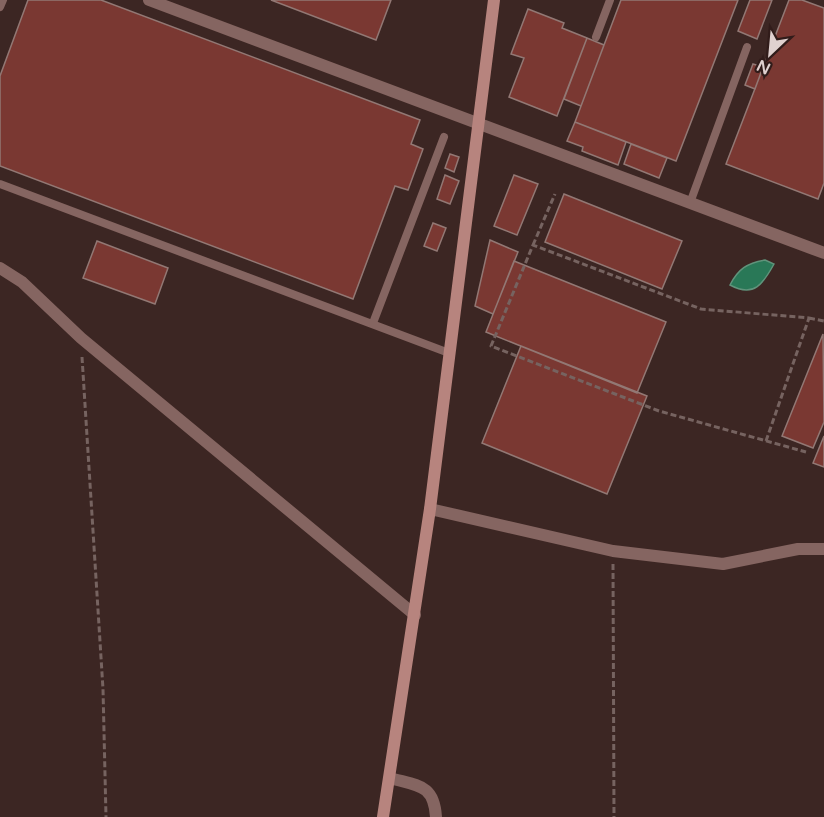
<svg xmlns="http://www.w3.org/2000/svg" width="824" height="817" font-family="'Varela Round',sans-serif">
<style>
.water{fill:#297857;stroke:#60937b;stroke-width:1.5}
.building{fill:#7a3832;stroke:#927874;stroke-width:1.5}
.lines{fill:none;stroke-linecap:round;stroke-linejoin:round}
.path{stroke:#766360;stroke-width:3;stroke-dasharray:6 3;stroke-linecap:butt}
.lane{stroke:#856561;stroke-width:8}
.street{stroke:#856561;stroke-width:12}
.secondary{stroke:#b7847e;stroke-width:12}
</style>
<rect width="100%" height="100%" fill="#3c2623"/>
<!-- water -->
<path class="water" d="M 765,260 L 774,264 C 763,284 754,298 730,285 C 738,269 747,263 765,260 Z"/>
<!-- building -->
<path class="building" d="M 28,0 L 101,0 L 420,120 L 411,144 L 423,149 L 408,190 L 395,186 L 353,299 L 0,166 L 0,76 Z
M 271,0 L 391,0 L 376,40 Z
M 621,0 L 738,0 L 676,161 L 575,122 Z
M 750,0 L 772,0 L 757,39 L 738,31 Z
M 789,0 L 802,0 L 824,8 L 824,183 L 818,199 L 726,164 Z
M 528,9 L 564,23 L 562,28 L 587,38 L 557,116 L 509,97 L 524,58 L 511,54 Z
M 587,38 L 604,45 L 581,106 L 564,99 Z
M 753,64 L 763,67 L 755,89 L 745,85 Z
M 575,122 L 626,142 L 618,165 L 582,151 L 583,147 L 567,141 Z
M 631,144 L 667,158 L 659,178 L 624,164 Z
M 450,154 L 459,157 L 454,172 L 445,168 Z
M 445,175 L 459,181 L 450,204 L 437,199 Z
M 514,175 L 538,184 L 517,235 L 494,226 Z
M 564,194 L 682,241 L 662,289 L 545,242 Z
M 433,223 L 446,228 L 437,251 L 424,246 Z
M 490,240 L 518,252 L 493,314 L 475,306 Z
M 97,241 L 168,268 L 155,304 L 83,278 Z
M 514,261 L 666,322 L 637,393 L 486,332 Z
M 823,334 L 824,422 L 813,448 L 782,436 Z
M 521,346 L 647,396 L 607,494 L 482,443 Z
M 824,436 L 824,467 L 813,463 Z"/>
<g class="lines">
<!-- path -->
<path class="path" d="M 533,245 L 555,194
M 809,318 L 824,321
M 82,357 L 103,689 L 106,817
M 766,441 L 809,318 L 701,309 L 533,245 L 491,346 L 659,411 L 806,452
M 613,564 L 614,817"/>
<!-- lane -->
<path class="lane" d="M 0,7 L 3,0
M 596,37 L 610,0
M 0,184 L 449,353
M 690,203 L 747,47
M 373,323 L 444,137"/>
<!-- street -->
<path class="street" d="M 149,0 L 824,253
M 0,268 L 22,282 L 81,338 L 415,615
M 430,509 L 613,551 L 723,564 L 798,549 L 824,549
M 390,778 C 418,786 434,784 436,817"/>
<!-- secondary -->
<path class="secondary" d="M 383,817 L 430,509 L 494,0"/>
</g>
<!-- north arrow -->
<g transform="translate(770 54) rotate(206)" stroke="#311c1a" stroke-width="4.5" paint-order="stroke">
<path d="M0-4.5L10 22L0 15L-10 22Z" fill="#e0d1cf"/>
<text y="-9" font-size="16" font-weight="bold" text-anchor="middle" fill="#e0d1cf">N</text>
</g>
</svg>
